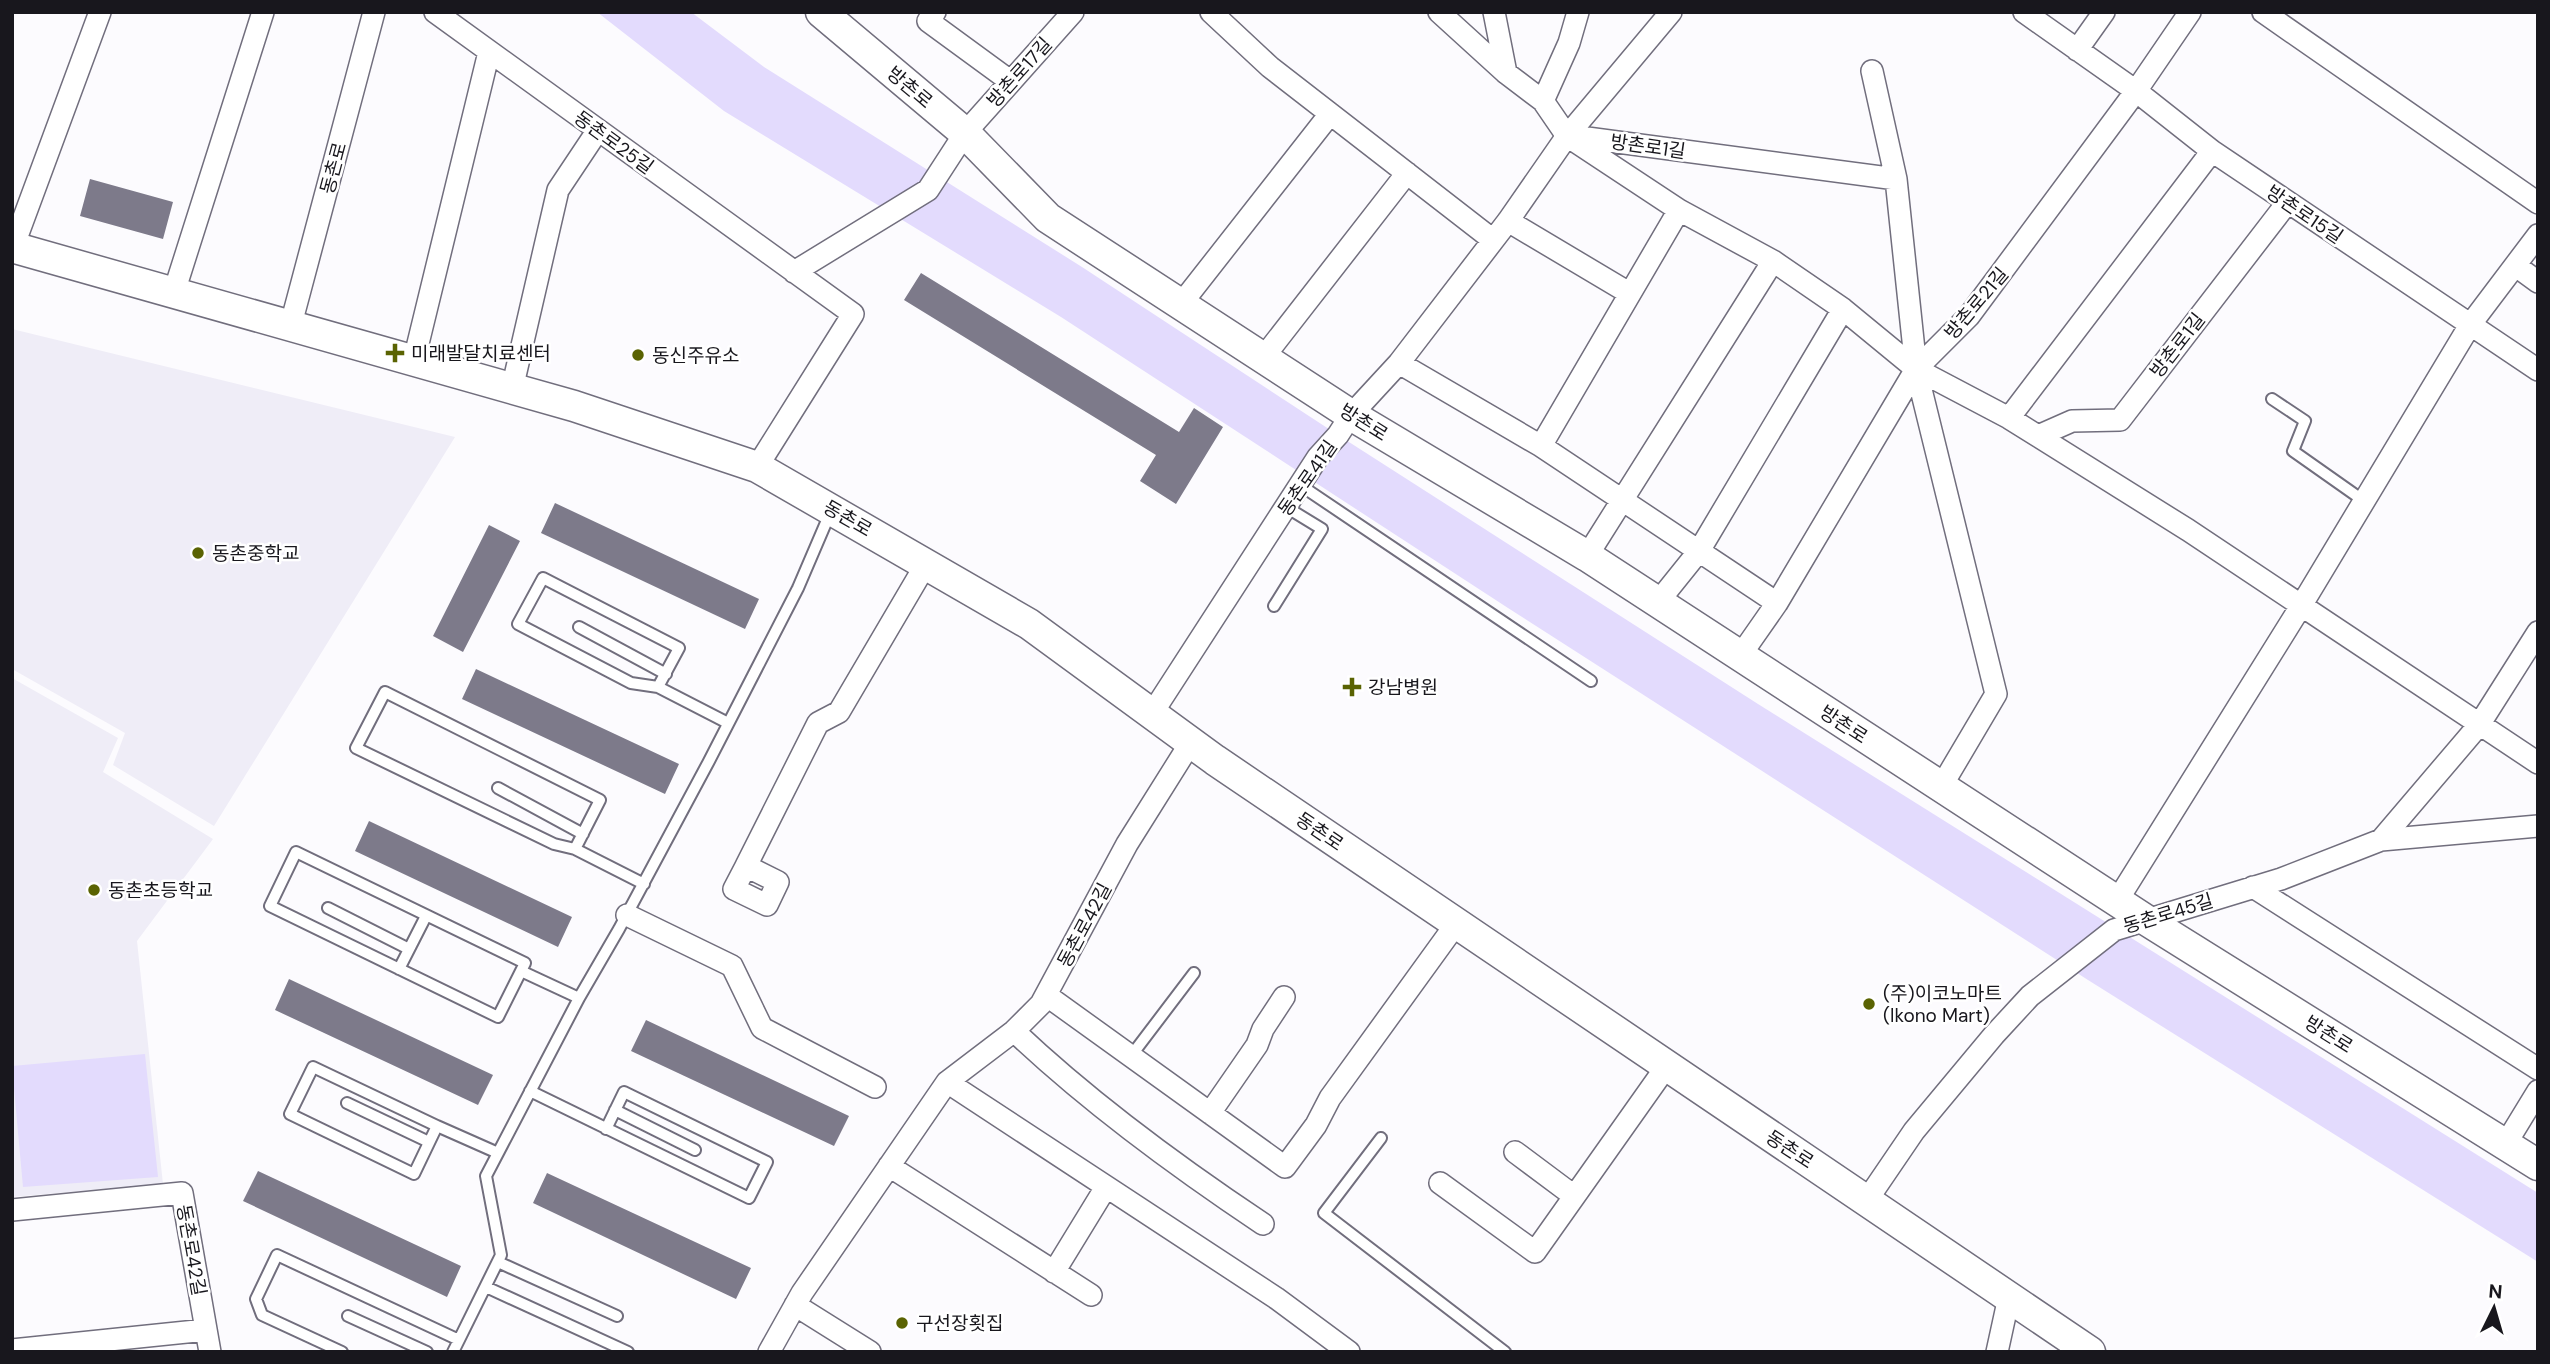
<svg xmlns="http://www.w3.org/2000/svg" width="2550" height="1364" font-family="'DM Sans','Noto Sans KR',sans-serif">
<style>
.built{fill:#efedf7}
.green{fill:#e3dbfd}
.building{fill:#7d7a8a}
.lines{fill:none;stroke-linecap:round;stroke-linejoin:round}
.lane-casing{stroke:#716e7d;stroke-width:14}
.street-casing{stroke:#716e7d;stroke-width:24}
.secondary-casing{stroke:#716e7d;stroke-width:33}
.lane{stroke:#fff;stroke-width:10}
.street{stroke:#fff;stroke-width:21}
.secondary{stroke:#fff;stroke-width:30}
.poi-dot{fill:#5a6302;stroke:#fff;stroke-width:2.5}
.labels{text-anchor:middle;stroke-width:5;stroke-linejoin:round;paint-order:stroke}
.street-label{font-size:19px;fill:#18171d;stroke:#fff}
.poi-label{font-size:19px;fill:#18171d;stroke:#fff;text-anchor:start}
</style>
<rect width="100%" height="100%" fill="#fcfbfe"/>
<!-- built -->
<path class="built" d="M 12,329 L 455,437 L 214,826 L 113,765 L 125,733 L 12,669 Z
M 12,678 L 118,738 L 103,772 L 213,839 L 137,941 L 163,1184 L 12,1197 Z"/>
<!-- green -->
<path class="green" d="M 597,12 L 691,12 L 764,67 L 1082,267 L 1338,435 L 1758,704 L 2538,1193 L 2538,1262 L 2088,980 L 1508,608 L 1061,317 L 724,111 Z
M 145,1054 L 158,1177 L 23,1187 L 12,1066 Z"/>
<!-- building -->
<path class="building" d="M 90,179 L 173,202 L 163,239 L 80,216 Z
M 921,273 L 1179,432 L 1194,408 L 1223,427 L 1176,504 L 1140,481 L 1156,455 L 904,300 Z
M 555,503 L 759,599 L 745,629 L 541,533 Z
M 489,525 L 520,541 L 463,652 L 433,636 Z
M 476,669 L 679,764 L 665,794 L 462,699 Z
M 369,821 L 572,917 L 558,947 L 355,851 Z
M 289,979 L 493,1075 L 478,1105 L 275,1010 Z
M 646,1020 L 849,1116 L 834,1146 L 631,1051 Z
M 258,1171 L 461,1266 L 447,1297 L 243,1201 Z
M 547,1173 L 751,1268 L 736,1299 L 533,1203 Z"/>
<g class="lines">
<!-- lane casing -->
<g class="lane-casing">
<path id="lane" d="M 2272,399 L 2305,421 L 2293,451 L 2364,501
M 1300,485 L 1591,681
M 1274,606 L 1322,529 L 1286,507
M 579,627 L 666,674
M 658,687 L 679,648 L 543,578 L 518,624 L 631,683 L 658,687 L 728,723
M 498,788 L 583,834
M 575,849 L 600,800 L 385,692 L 356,748 L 554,844 L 575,849 L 644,884
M 328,908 L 409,949
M 399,969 L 426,916
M 521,971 L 525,963 L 296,852 L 270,906 L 498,1017 L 521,971 L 579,998
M 1131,1056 L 1194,973
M 530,1091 L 749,1198 L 767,1162 L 624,1092 L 606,1129
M 347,1103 L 429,1142
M 615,1110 L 695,1150
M 437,1126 L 313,1067 L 290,1114 L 414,1174 L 437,1126 L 498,1153
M 1381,1138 L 1324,1213 L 1505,1352
M 498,1262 L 617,1316
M 486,1287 L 628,1352
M 348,1316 L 427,1352
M 342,1352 L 262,1315 L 256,1299 L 277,1255 L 459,1340
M 453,1352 L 501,1255 L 486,1176 L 579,998 L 619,929 L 708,763 L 798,588 L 831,511"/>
</g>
<!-- street casing -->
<g class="street-casing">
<path id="street" d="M 435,12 L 853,314 L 757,467
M 935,12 L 928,21 L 1010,81
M 1211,12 L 1270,67 L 1493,240
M 1439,12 L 1506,73 L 1543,101 L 1567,136 L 1679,210 L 1773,261 L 1843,309 L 1916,369 L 2009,418 L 2188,530 L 2538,763
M 1494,12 L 1506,73
M 2024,12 L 2136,91 L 2212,151 L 2538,370
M 2263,12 L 2538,203
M 2077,50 L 2104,12
M 1872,71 L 1896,179 L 1916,369 L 1996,694 L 1941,787
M 1543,101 L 1569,43 L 1578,12
M 1572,136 L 1896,179
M 1508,221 L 1629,293
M 13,247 L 100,12
M 2516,266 L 2538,282
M 794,272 L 928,190 L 965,133 L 1073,12
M 174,292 L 263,12
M 1181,304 L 1330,114
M 291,324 L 374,12
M 1263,358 L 1407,173
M 414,360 L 489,52
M 1399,363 L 1541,446 L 1777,603
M 512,389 L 558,190 L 598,130
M 2009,418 L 2212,151
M 2038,436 L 2072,421 L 2120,420 L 2287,203
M 1541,446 L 1679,210
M 1587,556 L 1773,261
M 1658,602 L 1699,551 L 1843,309
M 1740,656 L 1777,603 L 1916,369 L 1969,316 L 2136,91 L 2190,12
M 1151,715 L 1318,457 L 1338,435 L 1351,415 L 1399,363 L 1508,221 L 1567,136 L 1671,12
M 2381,840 L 2479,725 L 2538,632
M 746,866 L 734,889 L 767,905 L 778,882 L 746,866 L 818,723 L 839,712 L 926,564
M 2253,887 L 2538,1069
M 2117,901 L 2301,606 L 2470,325 L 2538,235
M 627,915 L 732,966 L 762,1028 L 875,1087
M 1046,995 L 1285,1167 L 1316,1125 L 1330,1098 L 1456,924
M 1014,1031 C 1090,1103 1176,1166 1263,1224
M 947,1082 L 1276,1298 L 1349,1352
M 1210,1113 L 1257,1045 L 1263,1029 L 1284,997
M 2505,1145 L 2538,1091
M 1515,1152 L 1574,1196
M 889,1166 L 1091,1295
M 1440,1183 L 1535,1252 L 1666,1067
M 1867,1200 L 1914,1131 L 1994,1035 L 2030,996 L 2114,930 L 2281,879 L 2381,840 L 2538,826
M 12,1210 L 182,1193 L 210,1352
M 1054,1272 L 1106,1187
M 795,1305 L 870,1352
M 12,1350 L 206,1330
M 769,1352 L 802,1293 L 947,1082 L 1014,1031 L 1041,1004 L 1127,844 L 1191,742
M 1997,1352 L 2009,1297"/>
</g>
<!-- secondary casing -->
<g class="secondary-casing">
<path id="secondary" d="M 821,12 L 965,133 L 1048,218 L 1351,415 L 1587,556 L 2146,920 L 2538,1165
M 12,247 L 574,406 L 757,467 L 1029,624 L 1215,760 L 2090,1352"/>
</g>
<!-- lane -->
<use href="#lane" class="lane"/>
<!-- street -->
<use href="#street" class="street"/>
<!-- secondary -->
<use href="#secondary" class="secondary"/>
</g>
<!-- markers -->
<g class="poi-dot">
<path d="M391.5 342.5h7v7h7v7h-7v7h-7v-7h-7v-7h7z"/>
<circle cx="638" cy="355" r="7"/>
<circle cx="198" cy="553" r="7"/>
<path d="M1348.5 676.5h7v7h7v7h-7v7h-7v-7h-7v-7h7z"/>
<circle cx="94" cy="890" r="7"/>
<circle cx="1869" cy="1004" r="7"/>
<circle cx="902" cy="1323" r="7"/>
</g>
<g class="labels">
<!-- street labels -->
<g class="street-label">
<text transform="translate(1019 72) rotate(-48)" y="7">방촌로17길</text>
<text transform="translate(910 87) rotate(40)" y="7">방촌로</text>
<text transform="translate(614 142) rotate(36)" y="7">동촌로25길</text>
<text transform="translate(1648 146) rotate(8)" y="7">방촌로1길</text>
<text transform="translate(333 168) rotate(-75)" y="7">동촌로</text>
<text transform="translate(2305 214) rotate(34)" y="7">방촌로15길</text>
<text transform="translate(1976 303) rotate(-50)" y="7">방촌로21길</text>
<text transform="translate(2177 345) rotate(-52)" y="7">방촌로1길</text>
<text transform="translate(1364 422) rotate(32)" y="7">방촌로</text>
<text transform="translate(1307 478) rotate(-55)" y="7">동촌로41길</text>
<text transform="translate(848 518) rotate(30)" y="7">동촌로</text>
<text transform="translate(1844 724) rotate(33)" y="7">방촌로</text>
<text transform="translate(1320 831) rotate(34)" y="7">동촌로</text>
<text transform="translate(2168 913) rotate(-17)" y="7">동촌로45길</text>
<text transform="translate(1084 925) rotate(-62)" y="7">동촌로42길</text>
<text transform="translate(2329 1034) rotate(32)" y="7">방촌로</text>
<text transform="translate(1790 1149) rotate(33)" y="7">동촌로</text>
<text transform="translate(192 1250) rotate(80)" y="7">동촌로42길</text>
</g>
<!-- poi labels -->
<g class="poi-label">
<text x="411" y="360">미래발달치료센터</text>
<text x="652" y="362">동신주유소</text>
<text x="212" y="560">동촌중학교</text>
<text x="1368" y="694">강남병원</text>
<text x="108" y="897">동촌초등학교</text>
<text x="1883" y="1000">(주)이코노마트<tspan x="1883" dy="22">(Ikono Mart)</tspan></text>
<text x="916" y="1330">구선장횟집</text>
</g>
</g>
<!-- border -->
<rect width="2550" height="1364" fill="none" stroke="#18171d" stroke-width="28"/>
<!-- north arrow -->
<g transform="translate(2494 1308) rotate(5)" stroke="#ffffff" stroke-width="5" paint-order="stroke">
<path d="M0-5L12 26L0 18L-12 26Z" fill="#18171d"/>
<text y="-10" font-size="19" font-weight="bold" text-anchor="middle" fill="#18171d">N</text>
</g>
</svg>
